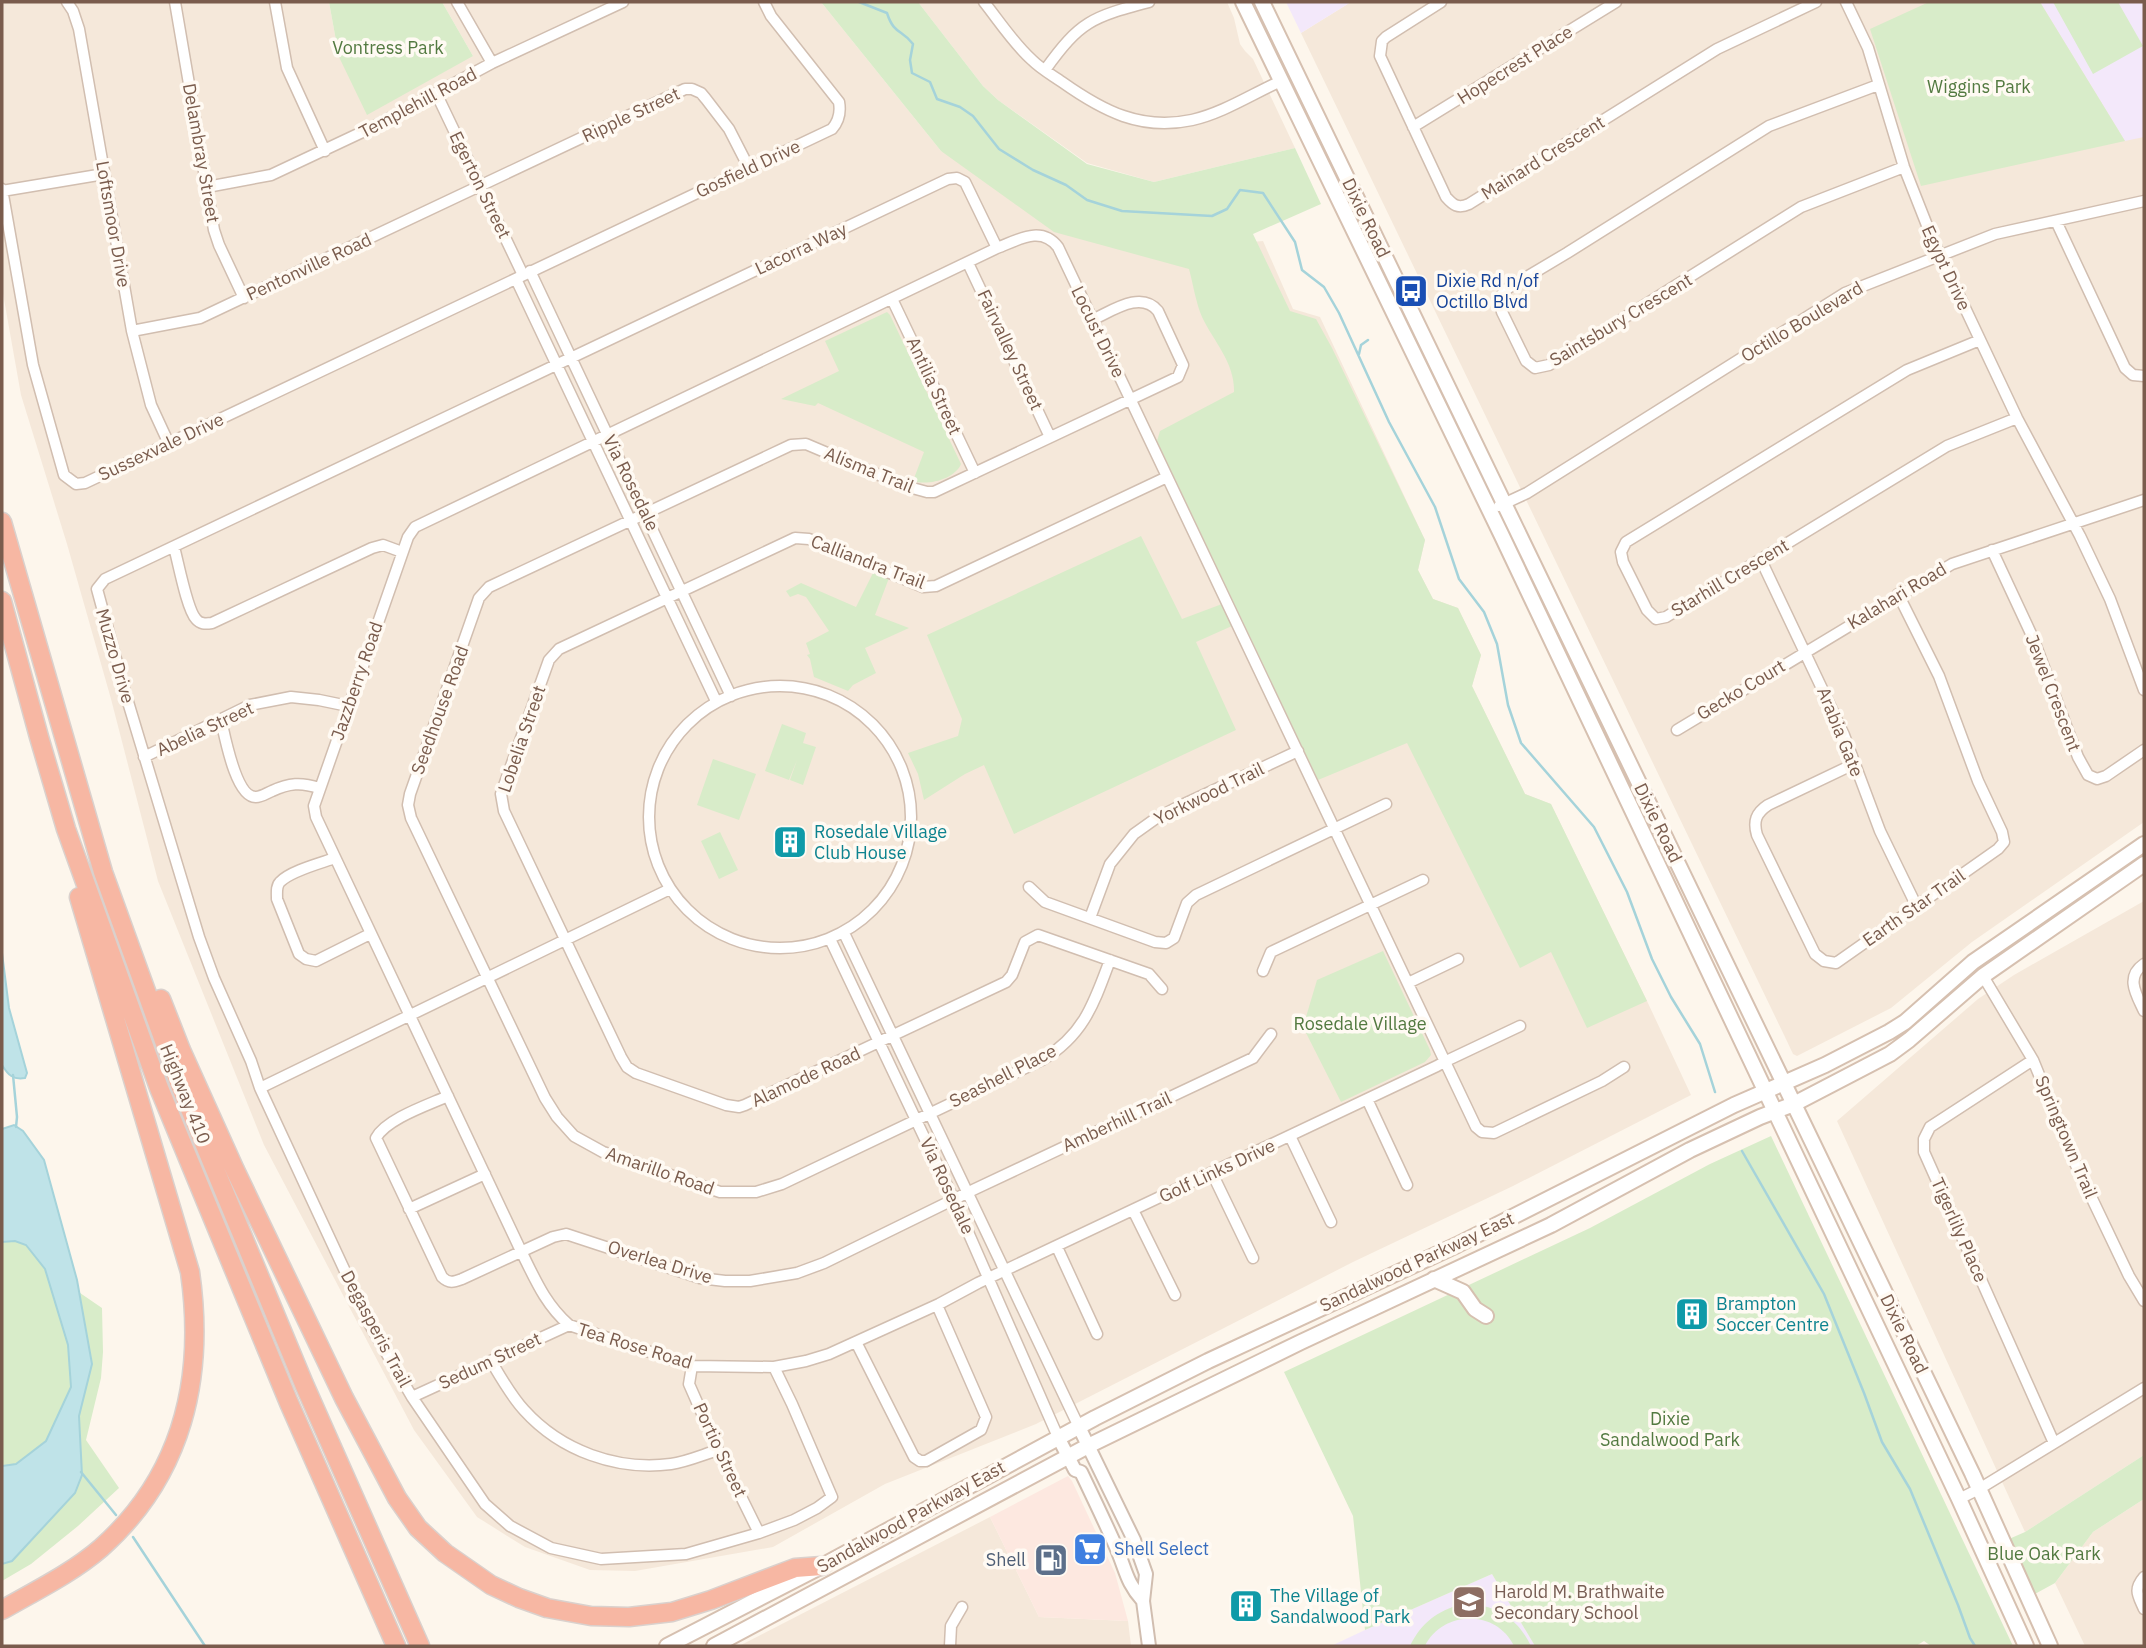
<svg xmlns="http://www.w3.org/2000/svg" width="2146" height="1648" font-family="'IBM Plex Sans',sans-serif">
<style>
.residential{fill:#f5e8da}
.commercial{fill:#fde8e0}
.education{fill:#f3e8fa}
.green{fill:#d8ecc9}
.water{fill:#bfe3e8;stroke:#a5d3da;stroke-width:2}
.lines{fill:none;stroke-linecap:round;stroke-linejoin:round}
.stream{stroke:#a5d3da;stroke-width:2.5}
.minor-casing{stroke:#d1beb0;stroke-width:13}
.tertiary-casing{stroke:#d1beb0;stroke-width:16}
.secondary-casing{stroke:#d6c0b0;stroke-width:18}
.motorway-casing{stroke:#dad1cd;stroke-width:21}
.minor{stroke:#fff;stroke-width:10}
.tertiary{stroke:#fff;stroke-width:12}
.secondary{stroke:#fff;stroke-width:14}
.motorway{stroke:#f7b7a3;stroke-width:18}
.labels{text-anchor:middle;stroke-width:7;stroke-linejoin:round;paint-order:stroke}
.park-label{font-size:18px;fill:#537a41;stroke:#fffaf3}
.street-label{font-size:18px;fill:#7a5c4d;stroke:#fffaf3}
.transit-label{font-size:18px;fill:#164399;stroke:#fffaf3;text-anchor:start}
.culture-label{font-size:18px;fill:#0d838f;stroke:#fffaf3;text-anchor:start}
.shop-label{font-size:18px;fill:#366cbe;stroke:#fffaf3;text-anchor:start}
.service-label{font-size:18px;fill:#4e5e75;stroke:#fffaf3;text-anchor:end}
.education-label{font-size:18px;fill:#785e54;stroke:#fffaf3;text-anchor:start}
</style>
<rect width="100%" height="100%" fill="#fdf6ec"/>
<!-- residential -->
<path class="residential" d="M 2,2 L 329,2 L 339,57 L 473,56 L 442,2 L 821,2 L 941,151 L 1209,246 L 1263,241 L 1293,309 L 1320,317 L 1425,540 L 1418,570 L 1433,599 L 1458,608 L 1481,655 L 1472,686 L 1525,794 L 1551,804 L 1647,1001 L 1691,1095 L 1513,1186 L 1353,1262 L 1036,1424 L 885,1484 L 773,1547 L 635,1571 L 590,1570 L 525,1547 L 477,1517 L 414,1430 L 264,1145 L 158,881 L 111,699 L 67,544 L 21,395 L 2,288 Z
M 918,2 L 1227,2 L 1234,18 L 1240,44 L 1245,51 L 1253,59 L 1295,148 L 1154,182 L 1087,163 L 998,100 L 983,86 Z
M 1351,2 L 2144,2 L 2144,822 L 1972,942 L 1891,1008 L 1797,1056 L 1793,1054 L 1785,1037 L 1301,33 Z
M 2144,901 L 2144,1455 L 2025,1532 L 1837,1121 L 1978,999 L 2014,975 Z
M 2144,1499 L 2144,1646 L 2085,1646 L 2055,1583 L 2093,1532 Z
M 990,1517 L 1039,1617 L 1128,1621 L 1131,1646 L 739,1646 Z"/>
<!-- commercial -->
<path class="commercial" d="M 1068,1476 L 1072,1481 L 1115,1573 L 1128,1621 L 1039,1617 L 990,1517 Z"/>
<!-- education -->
<path class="education" d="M 1286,2 L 1351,2 L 1301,33 Z
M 2040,2 L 2144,2 L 2144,137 L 2125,141 Z
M 1492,1574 L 1535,1646 L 1331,1646 L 1365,1630 Z"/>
<!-- green -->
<path class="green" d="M 329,2 L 442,2 L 473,56 L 367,115 L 339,57 Z
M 821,2 L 918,2 L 983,86 L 998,100 L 1087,164 L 1154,182 L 1295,148 L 1321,204 L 1253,234 L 1290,311 L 1316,319 L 1332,348 L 1425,540 L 1418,570 L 1433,599 L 1458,608 L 1481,655 L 1472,686 L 1525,794 L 1551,804 L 1647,1001 L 1587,1028 L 1551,952 L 1520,968 L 1407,743 L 1318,780 L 1157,441 L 1160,431 L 1234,392 C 1235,363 1214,342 1202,317 C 1196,303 1193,284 1189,269 L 1054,232 L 941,151 Z
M 1929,2 L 2040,2 L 2125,141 L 1921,186 L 1870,29 Z
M 2053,2 L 2118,2 L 2143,46 L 2093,74 Z
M 887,312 L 890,315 L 961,464 C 955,479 928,486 913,481 L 924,452 L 818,403 L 815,406 L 781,399 L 839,371 L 825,341 Z
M 1141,536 L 1182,619 L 1222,604 L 1232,626 L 1196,642 L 1236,730 L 1014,834 L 984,765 L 965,774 L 924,800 L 918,774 L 908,753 L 958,736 L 962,719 L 927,635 Z
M 873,573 L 889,578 L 875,615 L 909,628 L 865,648 L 876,673 L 853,685 L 848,691 L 814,677 L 810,659 L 807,655 L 810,654 L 806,643 L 829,631 L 806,597 L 798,594 L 790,597 L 786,591 L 801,583 L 856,607 Z
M 782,724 L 806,733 L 803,743 L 816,747 L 803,785 L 790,780 L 797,760 L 789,780 L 765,771 Z
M 713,759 L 756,774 L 739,820 L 697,805 Z
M 720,832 L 738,870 L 719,879 L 701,841 Z
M 1383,951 L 1430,1050 L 1431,1055 L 1425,1062 L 1341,1102 L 1303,1027 L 1317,980 Z
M 1771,1136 L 2013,1646 L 1931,1646 L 1924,1641 L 1916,1646 L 1535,1646 L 1492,1574 L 1365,1630 L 1353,1516 L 1284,1372 L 1590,1228 L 1710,1164 Z
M 15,1241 L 27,1245 L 45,1269 L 102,1308 L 103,1352 L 101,1378 L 86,1440 L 119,1488 L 78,1526 L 31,1564 L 2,1581 L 2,1242 Z
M 2144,1455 L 2144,1499 L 2093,1532 L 2055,1583 L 2033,1595 L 2009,1539 L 2025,1532 Z
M 1462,1604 C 1494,1603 1518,1618 1531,1646 L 1514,1646 C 1496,1609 1443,1610 1425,1646 L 1410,1646 C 1421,1623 1437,1611 1462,1604 Z"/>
<!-- water -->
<path class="water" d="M 2,953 L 9,1008 L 27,1073 L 25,1078 C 13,1080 8,1075 2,1065 Z
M 14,1125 L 23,1131 L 44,1160 L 77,1280 L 92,1364 L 79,1416 L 82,1475 L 75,1493 L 12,1561 L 2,1564 L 2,1466 L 16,1464 L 46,1441 L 71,1387 L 68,1345 L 45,1269 L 26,1245 L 15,1241 L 2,1242 L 2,1129 Z"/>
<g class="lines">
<!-- stream -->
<path class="stream" d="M 859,2 L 887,13 C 894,35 902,29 913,44 L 910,60 L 912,73 L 930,82 L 937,99 L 960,107 L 973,116 L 999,149 L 1033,170 L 1066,185 L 1087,200 L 1122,211 L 1212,216 L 1227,209 L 1240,190 L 1263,193 L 1295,242 L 1302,270 L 1324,287 L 1339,313 L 1389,422 L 1435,507 L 1459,579 L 1484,612 L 1497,644 L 1508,705 L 1521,743 L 1594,827 L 1627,892 L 1652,959 L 1671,997 L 1700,1044 L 1715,1092
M 1359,354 L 1361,345 L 1368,340
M 13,1075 L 17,1117 L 16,1127
M 1742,1151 L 1824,1294 L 1864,1393 L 1882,1442 L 1910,1489 L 1958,1605 L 1970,1638 L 1975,1646
M 81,1472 L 116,1515
M 133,1537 L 205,1646"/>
<!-- minor casing -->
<g class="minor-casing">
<path id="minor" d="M 67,2 L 73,11 L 79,29 L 132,331 L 151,405 L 169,444
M 175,2 L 214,230 L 219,245 L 244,298
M 275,2 L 287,68 L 325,151
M 457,2 L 492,63
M 984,2 C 999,21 1014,44 1032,60 C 1041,69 1052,75 1062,82 C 1103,111 1141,131 1192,120 C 1223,113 1252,94 1281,81
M 1441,2 L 1386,37 L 1382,41 L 1380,56 L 1446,197 C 1453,205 1458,209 1469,204 L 1717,49 L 1816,2
M 1846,2 L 1868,48 L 1904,167 L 1932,238 L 2017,418 L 2080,536 L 2110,599 L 2144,690
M 1045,70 C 1080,21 1092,17 1149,2
M 1878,85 L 1769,126 L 1567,253 L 1505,290 L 1499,299 L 1502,312 L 1526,361 L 1535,368 L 1549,365 L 1801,207 L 1904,167
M 437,95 L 523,275
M 1413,127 L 1616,2
M 207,187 L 271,175 L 373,127 L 492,63 L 623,2
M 2,189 L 33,365 L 64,475 L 76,484 L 85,483 L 832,129 C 839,121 841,113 839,102 L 771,16 L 764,2
M 2,191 L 104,174
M 2056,221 L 2125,368 L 2133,375 L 2144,376
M 968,263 L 1050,437
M 530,271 L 731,696
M 516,279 L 716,701
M 892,299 L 975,473
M 1092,320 C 1112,311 1141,290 1158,311 L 1183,365 L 1178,377 L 934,492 L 927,492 L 905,486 L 806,444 L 791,445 L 489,587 L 479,598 L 410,794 L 408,805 L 411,818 L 545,1098 L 557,1117 L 574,1136 L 603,1152 L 720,1192 L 756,1192 L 782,1184 L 1042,1060 C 1084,1035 1094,1003 1110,960
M 132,331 L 200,318 L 685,89 L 692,89 L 701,93 L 706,99 L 729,129 L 749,168
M 1980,340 L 1907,370 L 1626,542 L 1621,552 L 1623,562 L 1647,610 L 1656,619 L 1666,617 L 1947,446 L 2017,418
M 1499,506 L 1527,493 L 1845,293 L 1995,234 L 2144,201
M 174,547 C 178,561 187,610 196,619 C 200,624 205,624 212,623 L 372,548 L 383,545 L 402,552
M 1992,550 L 2033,638 L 2078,757 L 2088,775 L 2097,779 L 2106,776 L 2144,750
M 1761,560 L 1844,735 L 1880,831 L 1916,905
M649 817a131 131 0 1 1 262 0a131 131 0 1 1-262 0Z
M 221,720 C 225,737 236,798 256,797 C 261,797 267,793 272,791 C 289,783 301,782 319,788
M 1677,730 L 1952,564 L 2144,500
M 144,757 L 250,705 L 291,697 L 319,700 L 348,706
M 1854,764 L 1768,805 C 1756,813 1753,821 1757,835 L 1815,954 L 1824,961 L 1836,963 L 1998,849 L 2004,842 L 2002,832 L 1978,781 L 1939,676 L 1898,594
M 335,858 C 321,863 290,871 280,882 C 276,886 277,893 277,899 L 299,954 L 306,959 L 316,961 L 370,934
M 1029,887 L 1045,902 L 1155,942 L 1166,943 L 1174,938 L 1187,903 L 1196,895 L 1386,804
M 1090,918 L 1110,864 L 1134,834 L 1155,819 L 1180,806 L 1298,751
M 844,933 L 1079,1427
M 830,939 L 954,1200 L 1058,1437
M 2144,964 C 2125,977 2136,994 2144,1011
M 1263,971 L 1271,952 L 1423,880
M 1983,976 L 2033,1060 L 2075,1163 L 2129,1276 L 2144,1301
M 1408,983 L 1458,959
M 1162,989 L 1149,974 L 1038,935 L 1025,942 L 1012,975 L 1006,982 L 745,1105 L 739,1107 L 726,1105 L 636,1073 L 627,1067 L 621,1057 L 504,811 L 501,794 L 549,660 L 559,649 L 795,538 L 809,539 L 923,587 L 936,586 L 1167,477
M 1520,1026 L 1444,1062 L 1437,1066 L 978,1283 L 939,1304 L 829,1354 L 806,1361 L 774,1367 L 692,1366 L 569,1325 C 545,1304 535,1279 521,1251 L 316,817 L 314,806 L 408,537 L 415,527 L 997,248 C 1018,240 1041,225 1058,247 L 1476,1127 L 1482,1132 L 1494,1133 L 1602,1081 L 1624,1067
M 2033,1060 L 1930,1127 L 1924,1139 L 1924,1152 L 2054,1443
M 260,1088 L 670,889
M 448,1096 C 428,1105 386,1119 376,1138 L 442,1277 C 449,1284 454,1282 462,1279 L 553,1237 L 566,1234 L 700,1278 L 725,1281 L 750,1281 L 797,1273 L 824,1263 L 975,1189 L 1253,1058 L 1271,1034
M 1367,1099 L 1407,1185
M 1290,1136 L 1331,1222
M 1212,1173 L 1253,1258
M 409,1209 L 485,1174
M 1133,1210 L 1175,1295
M 1057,1247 L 1097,1334
M 856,1342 L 914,1457 L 920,1461 L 926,1461 L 981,1430 L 986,1417 L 937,1305
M 491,1361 C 501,1378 511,1396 524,1410 C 561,1451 617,1471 671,1464 C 686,1462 702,1455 718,1450
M 692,1366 L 689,1384 L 718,1450 L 759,1533
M 774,1367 L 792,1404 L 832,1497 L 817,1508 L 794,1520 L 759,1533 L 686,1554 L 601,1559 L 551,1548 L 510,1526 L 485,1504 L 412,1397 L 370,1325 L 260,1088 L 251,1061 L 214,978 L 199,937 L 125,692 L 97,589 L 105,579 L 948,179 L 957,178 L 965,182 L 997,248
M 412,1397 L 569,1325
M 1959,1499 L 1979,1489 L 2144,1388
M 2144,1577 C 2133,1590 2138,1595 2144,1609
M 950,1646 L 951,1626 L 962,1607"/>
</g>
<!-- tertiary casing -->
<g class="tertiary-casing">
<path id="tertiary" d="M 1079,1427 L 1134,1540 L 1146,1574 L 1143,1601 L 1149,1646
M 1058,1437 L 1075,1470 L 1081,1472 C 1093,1497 1105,1522 1116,1547 C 1126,1570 1126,1582 1143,1601"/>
</g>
<!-- secondary casing -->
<g class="secondary-casing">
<path id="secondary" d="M 1243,2 L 1501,534 L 1959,1499 L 2026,1646
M 1262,2 L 1972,1473 L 2050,1646
M 1434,1279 L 1463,1292 L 1475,1309 L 1486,1316
M 667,1646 L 822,1566 L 1095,1418 L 1208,1361 L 1457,1245 L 1734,1105 L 1825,1065 L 1889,1032 L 1905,1022 L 1973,962 L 2144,844
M 714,1646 L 1088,1446 L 1301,1342 L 1551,1225 L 1690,1150 L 1760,1117 L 1794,1104 L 1890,1054 L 1909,1040 L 1983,976 L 2144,864"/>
</g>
<!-- motorway casing -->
<g class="motorway-casing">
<path id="motorway" d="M 2,522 L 103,872 L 180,1085 L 304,1384 L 420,1646
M 2,601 L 39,737 L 66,829 L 159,1088 L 289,1403 L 396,1646
M 161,999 L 181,1050 L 235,1170 L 344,1398 L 397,1498 L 418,1528 L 445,1553 L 491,1585 L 519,1598 L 547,1608 L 591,1616 L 629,1617 L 672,1612 L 711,1600 L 795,1568 L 822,1566
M 2,1610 C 35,1591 72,1573 101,1548 C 183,1475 205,1377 190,1272 L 79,897"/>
</g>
<!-- minor -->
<use href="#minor" class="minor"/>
<!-- tertiary -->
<use href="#tertiary" class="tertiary"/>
<!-- secondary -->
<use href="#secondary" class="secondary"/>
<!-- motorway -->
<use href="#motorway" class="motorway"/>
</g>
<!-- icons -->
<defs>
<g id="bus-square" transform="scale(1.75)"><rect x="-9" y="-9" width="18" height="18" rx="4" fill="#1a4fb4" stroke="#fffaf3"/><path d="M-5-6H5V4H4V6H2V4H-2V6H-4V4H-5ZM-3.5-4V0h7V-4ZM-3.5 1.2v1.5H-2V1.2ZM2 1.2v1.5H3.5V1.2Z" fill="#fff"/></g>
<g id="building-square" transform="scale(1.75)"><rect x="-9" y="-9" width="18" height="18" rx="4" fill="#0f9aa8" stroke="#fffaf3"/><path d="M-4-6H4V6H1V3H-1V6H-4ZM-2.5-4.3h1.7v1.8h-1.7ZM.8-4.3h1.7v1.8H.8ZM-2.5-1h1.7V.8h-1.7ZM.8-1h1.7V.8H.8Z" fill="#fff"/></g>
<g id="supermarket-square" transform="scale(1.75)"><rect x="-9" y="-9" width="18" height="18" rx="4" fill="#3f7fe0" stroke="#fffaf3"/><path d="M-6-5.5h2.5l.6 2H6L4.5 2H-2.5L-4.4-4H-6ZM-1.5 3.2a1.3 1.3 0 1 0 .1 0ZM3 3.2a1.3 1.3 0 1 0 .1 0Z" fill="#fff"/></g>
<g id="fuel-square" transform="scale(1.75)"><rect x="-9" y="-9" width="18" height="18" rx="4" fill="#5c6f8a" stroke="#fffaf3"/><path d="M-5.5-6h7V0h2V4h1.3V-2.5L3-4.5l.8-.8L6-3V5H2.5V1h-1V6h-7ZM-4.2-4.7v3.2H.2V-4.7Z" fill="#fff"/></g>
<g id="school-square" transform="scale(1.75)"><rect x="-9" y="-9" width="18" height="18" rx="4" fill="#8d6e63" stroke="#fffaf3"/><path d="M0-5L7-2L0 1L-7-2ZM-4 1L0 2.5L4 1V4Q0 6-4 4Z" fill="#fff"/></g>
</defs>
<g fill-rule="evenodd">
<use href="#bus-square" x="1411" y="291"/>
<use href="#building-square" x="790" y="842"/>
<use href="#building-square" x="1692" y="1314"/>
<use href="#supermarket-square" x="1090" y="1549"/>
<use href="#fuel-square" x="1051" y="1560"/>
<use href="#school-square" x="1469" y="1602"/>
<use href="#building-square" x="1246" y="1606"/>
</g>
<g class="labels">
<!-- park labels -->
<g class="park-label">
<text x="388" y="54">Vontress Park</text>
<text x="1979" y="93">Wiggins Park</text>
<text x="1360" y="1030">Rosedale Village</text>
<text x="1670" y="1425">Dixie<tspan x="1670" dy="21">Sandalwood Park</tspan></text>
<text x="2044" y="1560">Blue Oak Park</text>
</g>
<!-- street labels -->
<g class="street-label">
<text transform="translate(1515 65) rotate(-32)" y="6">Hopecrest Place</text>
<text transform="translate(418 103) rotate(-28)" y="6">Templehill Road</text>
<text transform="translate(631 115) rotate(-25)" y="6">Ripple Street</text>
<text transform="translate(201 153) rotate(80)" y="6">Delambray Street</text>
<text transform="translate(1543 158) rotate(-32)" y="6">Mainard Crescent</text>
<text transform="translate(748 169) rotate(-25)" y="6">Gosfield Drive</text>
<text transform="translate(480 185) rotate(64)" y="6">Egerton Street</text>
<text transform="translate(1366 218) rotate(64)" y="6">Dixie Road</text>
<text transform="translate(113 224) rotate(80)" y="6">Loftsmoor Drive</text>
<text transform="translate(801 249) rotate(-25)" y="6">Lacorra Way</text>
<text transform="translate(309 267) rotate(-25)" y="6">Pentonville Road</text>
<text transform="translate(1946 268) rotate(65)" y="6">Egypt Drive</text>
<text transform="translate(1621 320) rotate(-31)" y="6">Saintsbury Crescent</text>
<text transform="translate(1802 322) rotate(-31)" y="6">Octillo Boulevard</text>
<text transform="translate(1098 332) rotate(64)" y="6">Locust Drive</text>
<text transform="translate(1010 350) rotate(65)" y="6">Fairvalley Street</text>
<text transform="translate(934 386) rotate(65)" y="6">Antilia Street</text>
<text transform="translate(161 447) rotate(-25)" y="6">Sussexvale Drive</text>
<text transform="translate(869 470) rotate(22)" y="6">Alisma Trail</text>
<text transform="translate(631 483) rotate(64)" y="6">Via Rosedale</text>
<text transform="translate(868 562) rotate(21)" y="6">Calliandra Trail</text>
<text transform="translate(1730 578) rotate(-31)" y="6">Starhill Crescent</text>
<text transform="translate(1897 596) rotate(-31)" y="6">Kalahari Road</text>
<text transform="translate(115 656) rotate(74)" y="6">Muzzo Drive</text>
<text transform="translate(357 681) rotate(-71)" y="6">Jazzberry Road</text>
<text transform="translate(1741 690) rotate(-31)" y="6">Gecko Court</text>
<text transform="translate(2053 693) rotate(69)" y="6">Jewel Crescent</text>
<text transform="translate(440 710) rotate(-70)" y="6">Seedhouse Road</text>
<text transform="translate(205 729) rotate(-25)" y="6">Abelia Street</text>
<text transform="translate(1840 732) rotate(68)" y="6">Arabia Gate</text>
<text transform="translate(522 739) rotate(-71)" y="6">Lobelia Street</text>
<text transform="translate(1209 794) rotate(-26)" y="6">Yorkwood Trail</text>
<text transform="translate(1658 823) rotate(64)" y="6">Dixie Road</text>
<text transform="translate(1914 908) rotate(-35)" y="6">Earth Star Trail</text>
<text transform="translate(1003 1076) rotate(-27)" y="6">Seashell Place</text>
<text transform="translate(806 1077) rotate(-25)" y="6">Alamode Road</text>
<text transform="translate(185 1094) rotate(68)" y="6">Highway 410</text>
<text transform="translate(1117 1122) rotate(-25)" y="6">Amberhill Trail</text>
<text transform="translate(2066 1137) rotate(67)" y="6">Springtown Trail</text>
<text transform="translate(660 1171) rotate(19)" y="6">Amarillo Road</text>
<text transform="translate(1217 1171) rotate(-25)" y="6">Golf Links Drive</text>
<text transform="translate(947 1186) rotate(65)" y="6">Via Rosedale</text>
<text transform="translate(1959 1230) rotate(66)" y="6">Tigerlily Place</text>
<text transform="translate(660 1262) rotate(17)" y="6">Overlea Drive</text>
<text transform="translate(1417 1262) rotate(-25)" y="6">Sandalwood Parkway East</text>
<text transform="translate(376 1329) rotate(62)" y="6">Degasperis Trail</text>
<text transform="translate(1904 1334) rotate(64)" y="6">Dixie Road</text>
<text transform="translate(635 1346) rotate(17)" y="6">Tea Rose Road</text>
<text transform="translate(490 1361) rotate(-25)" y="6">Sedum Street</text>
<text transform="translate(720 1450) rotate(65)" y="6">Portio Street</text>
<text transform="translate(911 1517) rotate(-29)" y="6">Sandalwood Parkway East</text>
</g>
<!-- transit labels -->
<g class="transit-label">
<text x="1436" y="287">Dixie Rd n/of<tspan x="1436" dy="21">Octillo Blvd</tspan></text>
</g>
<!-- culture labels -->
<g class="culture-label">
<text x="814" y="838">Rosedale Village<tspan x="814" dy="21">Club House</tspan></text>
<text x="1716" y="1310">Brampton<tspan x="1716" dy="21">Soccer Centre</tspan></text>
<text x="1270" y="1602">The Village of<tspan x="1270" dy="21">Sandalwood Park</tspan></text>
</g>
<!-- shop labels -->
<g class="shop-label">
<text x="1114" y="1555">Shell Select</text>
</g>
<!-- service labels -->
<g class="service-label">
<text x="1026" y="1566">Shell</text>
</g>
<!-- education labels -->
<g class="education-label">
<text x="1494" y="1598">Harold M. Brathwaite<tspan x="1494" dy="21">Secondary School</tspan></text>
</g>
</g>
<!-- border -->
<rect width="2146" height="1648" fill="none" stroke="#7a5c4d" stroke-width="7"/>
</svg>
